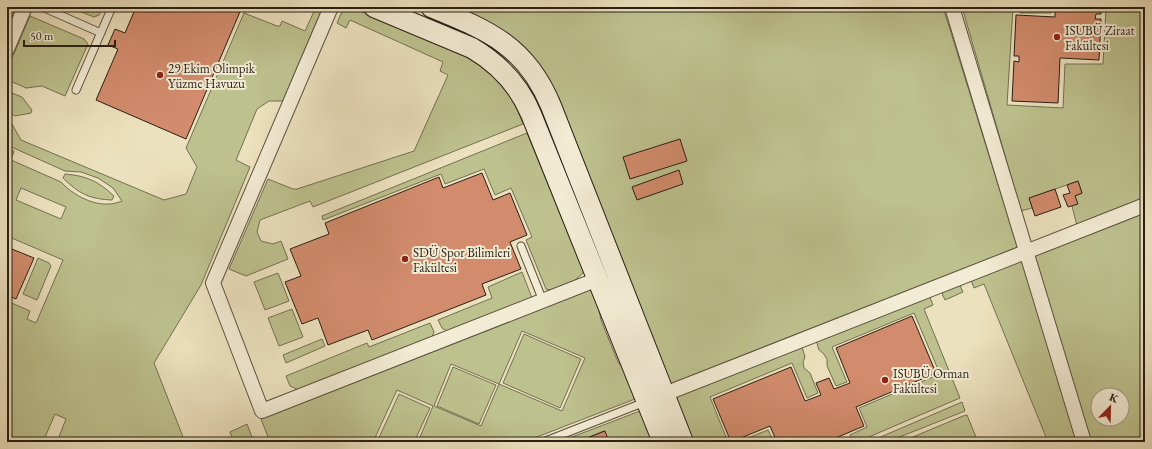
<svg xmlns="http://www.w3.org/2000/svg" width="1152" height="449" font-family="'EB Garamond',serif">
<style>
.green{fill:#bdc18e;stroke:#727052;fill-rule:evenodd}
.building{fill:#d28c6d;stroke:#281f15}
.lines{fill:none;stroke-linecap:round;stroke-linejoin:round}
.lane-casing{stroke:#59503f;stroke-width:9}
.street-casing{stroke:#59503f;stroke-width:16}
.secondary-casing{stroke:#281f15;stroke-width:22}
.lane{stroke:#f3ecd5;stroke-width:7}
.street{stroke:#f3ecd5;stroke-width:14}
.secondary{stroke:#f3ecd5;stroke-width:20}
.poi-dot{fill:#8f2418;stroke:#f3ecd5;stroke-width:1.5}
.labels{text-anchor:middle;stroke-width:4;stroke-linejoin:round;paint-order:stroke}
.poi-label{font-size:13px;fill:#281f15;stroke:#f3ecd5;text-anchor:start}
</style>
<rect width="100%" height="100%" fill="#ece1be"/>
<filter id="stains"><feTurbulence type="fractalNoise" baseFrequency=".005" numOctaves="4"/><feColorMatrix values="0 0 0 0 .2 0 0 0 0 .09 0 0 0 0 .02 0 0 0 .5 -.17"/></filter>
<radialGradient id="worn" r=".72"><stop offset=".6" stop-color="#630" stop-opacity="0"/><stop offset="1" stop-color="#630" stop-opacity=".3"/></radialGradient>
<!-- green -->
<path class="green" d="M 7,7 L 17,7 L 7,30 Z
M 69,7 L 103,7 L 99,15 L 94,17 Z
M 316,7 L 323,7 L 283,101 L 269,101 L 257,109 L 236,160 L 250,167 L 201,285 L 154,363 L 185,442 L 57,442 L 66,419 L 55,414 L 43,442 L 18,442 L 7,438 L 7,301 L 30,311 L 27,319 L 36,323 L 63,260 L 7,236 L 7,148 L 14,151 L 11,160 L 61,182 C 76,198 101,210 122,201 L 113,188 L 98,178 L 81,172 L 65,171 L 7,145 L 7,122 L 12,124 L 21,140 L 164,200 L 186,194 L 197,167 L 186,148 L 244,13 L 277,26 L 280,26 L 282,21 L 305,31 ZM 21,188 L 66,207 L 61,219 L 16,200 Z
M 344,7 L 351,7 L 464,56 C 496,73 510,90 523,124 L 313,207 L 310,201 L 260,220 L 257,232 L 261,241 L 273,244 L 281,241 L 288,259 L 246,276 L 229,269 L 268,179 L 293,189 L 297,189 L 414,151 L 448,75 L 440,71 L 443,62 L 350,20 L 346,28 L 337,23 Z
M 447,7 L 943,7 L 1018,249 L 668,387 L 551,91 Z
M 962,7 L 1013,7 L 1007,105 L 1063,108 L 1065,64 L 1103,64 L 1106,9 L 1127,9 L 1127,7 L 1145,7 L 1145,200 L 1077,226 L 1072,206 L 1075,196 L 1082,193 L 1078,181 L 1030,198 L 1032,208 L 1021,211 Z
M 1051,7 L 1051,13 L 1020,13 L 1020,8 Z
M 30,16 L 84,39 L 88,44 L 65,96 L 42,86 L 26,88 L 8,80 L 7,70 Z
M 7,91 L 22,97 L 32,110 L 31,113 L 15,116 L 7,112 Z
M 527,133 L 584,272 L 573,282 L 550,290 L 546,289 L 526,240 L 532,237 L 511,188 L 495,195 L 484,169 L 445,184 L 441,174 L 323,220 L 322,216 Z
M 65,174 C 87,176 98,181 114,196 L 112,200 C 90,199 79,194 63,178 Z
M 1145,210 L 1145,366 L 1141,442 L 1091,442 L 1034,254 ZM 1098,395 L 1122,395 L 1122,419 L 1098,419 Z
M 38,258 L 49,263 L 51,266 L 37,300 L 23,294 Z
M 1019,259 L 1024,262 L 1077,442 L 1048,442 L 984,284 L 974,288 L 970,278 Z
M 522,272 L 532,298 L 447,331 L 442,328 L 438,320 L 492,298 L 488,287 Z
M 278,273 L 289,301 L 265,310 L 254,282 Z
M 959,283 L 963,292 L 945,300 L 941,291 Z
M 591,289 L 599,310 L 601,320 L 618,362 L 624,370 L 635,399 L 524,442 L 418,442 L 433,406 L 397,390 L 373,442 L 270,442 L 261,419 ZM 522,331 L 585,358 L 562,411 L 499,384 ZM 451,364 L 499,384 L 481,426 L 434,406 Z
M 929,295 L 933,305 L 924,309 L 960,398 L 857,442 L 852,442 L 850,435 L 867,427 L 859,408 L 940,374 L 914,313 L 832,347 L 847,382 L 836,386 L 827,366 L 827,359 L 823,353 L 819,350 L 816,340 Z
M 292,309 L 303,337 L 279,346 L 268,318 Z
M 430,323 L 434,332 L 432,337 L 299,390 L 290,386 L 286,376 L 367,343 L 369,347 Z
M 524,334 L 581,359 L 560,408 L 503,383 Z
M 322,339 L 325,346 L 286,363 L 283,355 Z
M 802,347 L 805,357 L 803,362 L 804,368 L 810,373 L 818,393 L 807,398 L 792,363 L 710,397 L 728,442 L 691,442 L 672,398 Z
M 453,367 L 496,385 L 479,424 L 437,406 Z
M 399,394 L 430,408 L 414,442 L 377,442 Z
M 962,402 L 965,411 L 887,442 L 869,442 Z
M 640,411 L 652,442 L 609,442 L 604,431 L 580,441 L 580,442 L 559,442 Z
M 967,415 L 978,442 L 901,442 L 963,416 Z
M 247,424 L 253,440 L 249,442 L 221,442 L 232,437 L 230,432 Z
M 768,430 L 774,442 L 738,442 Z"/>
<!-- building -->
<path class="building" d="M 136,7 L 242,7 L 186,139 L 96,100 L 118,49 L 108,45 L 115,29 L 125,33 Z
M 1055,7 L 1101,7 L 1101,14 L 1096,14 L 1095,19 L 1101,19 L 1099,60 L 1060,58 L 1058,103 L 1012,101 L 1014,61 L 1019,62 L 1019,56 L 1014,56 L 1016,15 L 1055,17 Z
M 680,139 L 687,161 L 630,179 L 623,157 Z
M 679,170 L 683,184 L 637,200 L 632,187 Z
M 482,173 L 493,200 L 510,193 L 527,235 L 510,242 L 521,269 L 482,284 L 486,295 L 372,340 L 368,330 L 328,345 L 318,318 L 302,324 L 285,282 L 301,276 L 290,249 L 329,234 L 325,223 L 439,177 L 443,188 Z
M 1078,181 L 1082,193 L 1075,196 L 1078,204 L 1068,207 L 1063,195 L 1070,193 L 1067,185 Z
M 1055,189 L 1061,207 L 1035,216 L 1029,198 Z
M 7,247 L 34,258 L 16,299 L 7,295 Z
M 912,316 L 936,373 L 856,407 L 864,426 L 826,442 L 777,442 L 770,426 L 731,442 L 713,399 L 791,367 L 805,401 L 821,395 L 816,383 L 829,378 L 834,389 L 850,383 L 836,348 Z
M 605,431 L 609,442 L 580,442 L 579,441 Z"/>
<g class="lines">
<!-- lane casing -->
<g class="lane-casing">
<path id="lane" d="M 42,7 L 101,33
M 76,90 L 112,7
M 521,246 L 543,301
M 543,442 L 645,402"/>
</g>
<!-- street casing -->
<g class="street-casing">
<path id="street" d="M 331,7 L 213,283 L 262,411 L 598,279
M 952,7 L 1084,442
M 7,49 L 25,7
M 657,397 L 1145,205"/>
</g>
<!-- secondary casing -->
<g class="secondary-casing">
<path id="secondary" d="M 374,7 L 472,48 C 499,64 519,85 531,114 L 663,442
M 431,7 C 487,30 526,45 551,106 L 683,442"/>
</g>
<!-- lane -->
<use href="#lane" class="lane"/>
<!-- street -->
<use href="#street" class="street"/>
<!-- secondary -->
<use href="#secondary" class="secondary"/>
</g>
<!-- markers -->
<g class="poi-dot">
<circle cx="1057" cy="37" r="4"/>
<circle cx="160" cy="75" r="4"/>
<circle cx="405" cy="259" r="4"/>
<circle cx="885" cy="380" r="4"/>
</g>
<g class="labels">
<!-- poi labels -->
<g class="poi-label">
<text x="1065" y="35">ISUBÜ Ziraat<tspan x="1065" dy="15">Fakültesi</tspan></text>
<text x="168" y="73">29 Ekim Olimpik<tspan x="168" dy="15">Yüzme Havuzu</tspan></text>
<text x="413" y="257">SDÜ Spor Bilimleri<tspan x="413" dy="15">Fakültesi</tspan></text>
<text x="893" y="378">ISUBÜ Orman<tspan x="893" dy="15">Fakültesi</tspan></text>
</g>
</g>
<!-- margin -->
<rect width="1152" height="449" fill="none" stroke="#ece1be" stroke-width="24"/>
<rect x="8" y="8" width="1136" height="433" fill="none" stroke="#281f15" stroke-width="2"/>
<rect x="12" y="12" width="1128" height="425" fill="none" stroke="#281f15"/>
<!-- north arrow -->
<g transform="translate(1110 407) rotate(23)"><circle r="19" fill="#f3ecd5" stroke="#a29a88"/>
<path d="M0-3L7 15L0 10L-7 15Z" fill="#8f2418"/>
<text y="-6" font-size="11" font-weight="bold" text-anchor="middle" fill="#281f15">K</text>
</g>
<!-- scale -->
<path d="M24 40v6h91v-6" fill="none" stroke="#281f15" stroke-width="2"/>
<text x="30" y="40" font-size="12" fill="#281f15" stroke="#f3ecd5" stroke-width="3" paint-order="stroke">50 m</text>
<rect width="100%" height="100%" filter="url(#stains)"/>
<rect width="100%" height="100%" fill="url(#worn)"/>
</svg>
